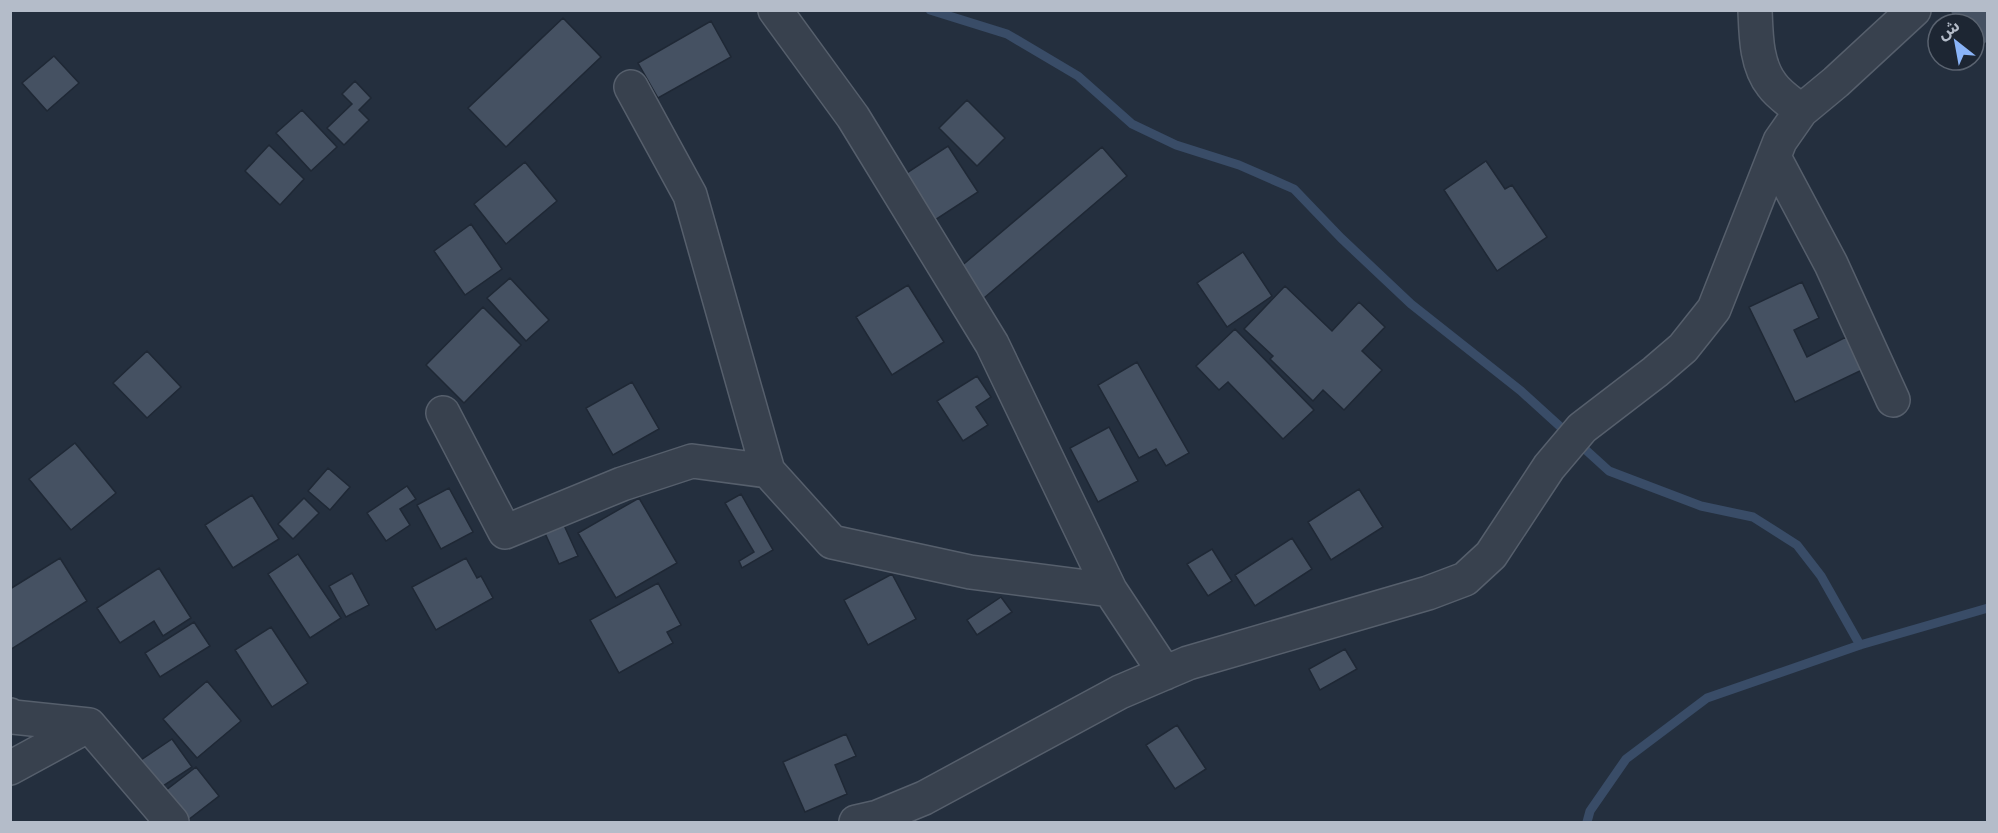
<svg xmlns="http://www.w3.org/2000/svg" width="1998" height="833" font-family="Cabin,'Noto Sans Arabic',sans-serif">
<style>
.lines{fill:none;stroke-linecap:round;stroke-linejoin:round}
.stream{stroke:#394c67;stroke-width:9}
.building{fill:#455162;stroke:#1f2835;stroke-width:1.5}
.minor-casing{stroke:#565f6c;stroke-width:36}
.minor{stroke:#38414e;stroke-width:33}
</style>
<rect width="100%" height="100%" fill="#242f3e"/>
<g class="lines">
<!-- stream -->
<path class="stream" d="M 930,10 L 1007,34 L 1078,76 L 1132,124 L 1176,145 L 1239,165 L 1294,189 L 1341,238 L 1411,304 L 1521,391 L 1609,471 L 1701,506 L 1753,517 L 1797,545 L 1821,576 L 1860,645
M 1587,822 L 1590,811 L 1626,759 L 1707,698 L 1860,645 L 1988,608"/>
</g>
<!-- building -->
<path class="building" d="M 1949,10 L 1988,10 L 1988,42 L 1975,50 L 1974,24 L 1958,24 Z
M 563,18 L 601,57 L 506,147 L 468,108 Z
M 711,21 L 731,57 L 658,98 L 638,63 Z
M 54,56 L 79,83 L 47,111 L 22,83 Z
M 355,81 L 371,98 L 359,110 L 369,120 L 344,145 L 327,128 L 352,104 L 342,94 Z
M 967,100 L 1005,138 L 977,166 L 939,128 Z
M 302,110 L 337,147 L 311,171 L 276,133 Z
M 269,145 L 304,179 L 280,205 L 245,171 Z
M 948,146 L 978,192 L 932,222 L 902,176 Z
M 1102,147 L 1127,176 L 984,298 L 959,268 Z
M 1486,161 L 1505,189 L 1512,185 L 1547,237 L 1497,271 L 1444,190 Z
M 525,162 L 557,201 L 506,244 L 474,204 Z
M 471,224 L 502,269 L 465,295 L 434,251 Z
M 1243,252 L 1272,296 L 1227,327 L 1197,283 Z
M 510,278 L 549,320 L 526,341 L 487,298 Z
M 1802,282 L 1819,318 L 1794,330 L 1807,357 L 1846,337 L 1862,370 L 1795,402 L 1749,307 Z
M 908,285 L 944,342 L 892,375 L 856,317 Z
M 1285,286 L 1332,331 L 1359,302 L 1385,327 L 1362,351 L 1382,370 L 1344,410 L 1323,390 L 1313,401 L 1270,359 L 1273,356 L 1244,329 Z
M 483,307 L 521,345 L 464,403 L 426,365 Z
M 1235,329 L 1314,410 L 1283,439 L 1228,382 L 1219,390 L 1196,366 Z
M 147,351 L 181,387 L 147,418 L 113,383 Z
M 1137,362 L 1189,453 L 1166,466 L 1156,449 L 1139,458 L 1098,385 Z
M 977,376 L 991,397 L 976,407 L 988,425 L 963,441 L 937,401 Z
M 632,382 L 659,429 L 613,455 L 586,408 Z
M 1109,427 L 1138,481 L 1098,502 L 1070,448 Z
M 75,443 L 116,493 L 71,530 L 29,479 Z
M 328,468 L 350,487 L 330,510 L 308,491 Z
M 407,486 L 416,499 L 400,509 L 410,525 L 386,541 L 367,513 Z
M 449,488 L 473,532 L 441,549 L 417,505 Z
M 1359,489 L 1383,527 L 1331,560 L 1308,522 Z
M 741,494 L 773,550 L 742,568 L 739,561 L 754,552 L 725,503 Z
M 252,495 L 279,539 L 233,568 L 205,525 Z
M 304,498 L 319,513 L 293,539 L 278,524 Z
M 639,498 L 677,563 L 616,598 L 578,533 Z
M 563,523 L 578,556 L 559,564 L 544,531 Z
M 1292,538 L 1312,569 L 1255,606 L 1235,575 Z
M 1212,549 L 1232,581 L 1208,596 L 1187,564 Z
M 298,554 L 341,618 L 310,638 L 268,574 Z
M 60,558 L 87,601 L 10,650 L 10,589 Z
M 466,558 L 477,578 L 481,576 L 493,598 L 436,630 L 412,587 Z
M 159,568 L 191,618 L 163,636 L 154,621 L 120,643 L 97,608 Z
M 352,573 L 369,605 L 346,617 L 329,586 Z
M 892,574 L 916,619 L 868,645 L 844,600 Z
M 658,583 L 681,625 L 667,632 L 673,643 L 619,673 L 590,620 Z
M 1001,597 L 1012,612 L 977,635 L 967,620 Z
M 194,622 L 210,646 L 160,677 L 145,653 Z
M 271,627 L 308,683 L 272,707 L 235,650 Z
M 1345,649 L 1357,669 L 1320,690 L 1309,669 Z
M 207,681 L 241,721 L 197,758 L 163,719 Z
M 1177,725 L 1206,769 L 1175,789 L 1146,745 Z
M 846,734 L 856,756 L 835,765 L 847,794 L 805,812 L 783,762 Z
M 172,739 L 192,767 L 160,788 L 141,760 Z
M 196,767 L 219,796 L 188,820 L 165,791 Z"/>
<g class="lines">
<!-- minor casing -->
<g class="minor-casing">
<path id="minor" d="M 775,10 L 853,117 L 992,344 L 1110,590 L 1165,673
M 1755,10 C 1756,35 1756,65 1772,85 C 1779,95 1792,103 1801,111
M 631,87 L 690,195 L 768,471
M 1774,157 L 1831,264 L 1893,400
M 443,413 L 505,532 L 622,484 L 692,461 L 768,471 L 832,542 L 970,572 L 1110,590
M 10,715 L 13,717 L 89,725 L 172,822
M 10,768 L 89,725
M 856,822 L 878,817 L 924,798 L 1120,692 L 1188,663 L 1428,593 L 1465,579 L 1491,555 L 1549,467 L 1582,428 L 1655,372 L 1683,348 L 1714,309 L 1780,141 L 1801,111 L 1836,82 L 1914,10"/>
</g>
<!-- minor -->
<use href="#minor" class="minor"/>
</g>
<!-- border -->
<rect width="1998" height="833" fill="none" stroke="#b4bcc9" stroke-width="24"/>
<!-- north arrow -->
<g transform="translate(1956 42) rotate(329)"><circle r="28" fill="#1d2633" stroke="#59626f" stroke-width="1.5"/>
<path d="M0-4.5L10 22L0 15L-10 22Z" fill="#8ab4f8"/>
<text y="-9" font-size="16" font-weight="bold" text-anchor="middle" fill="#b4bcc9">ش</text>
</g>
</svg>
